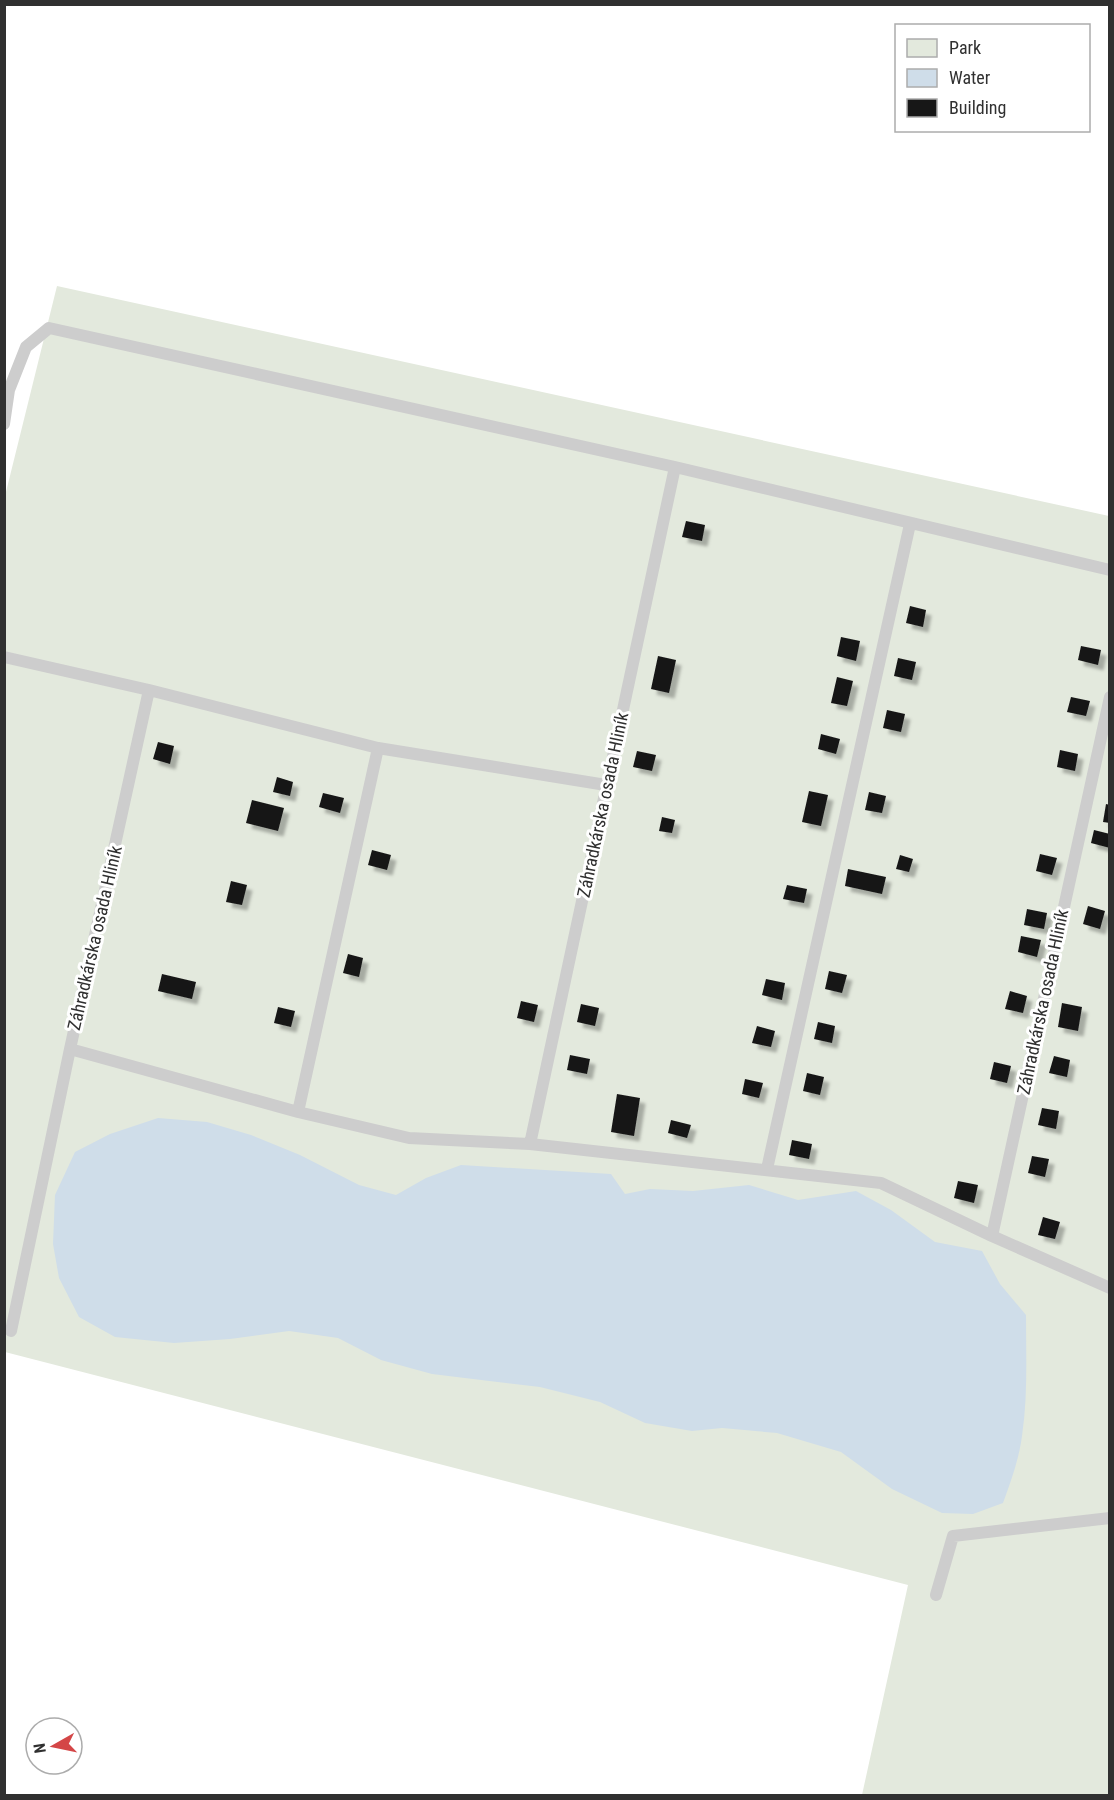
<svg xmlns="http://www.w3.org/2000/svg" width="1114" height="1800" font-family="'Roboto Condensed',sans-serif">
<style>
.green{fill:#e3e9dd}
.water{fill:#cfdde9}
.building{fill:#171717;filter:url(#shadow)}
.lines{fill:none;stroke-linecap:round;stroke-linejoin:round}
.service{stroke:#cdcdcd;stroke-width:12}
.labels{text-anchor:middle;stroke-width:6;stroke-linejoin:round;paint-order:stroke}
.street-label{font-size:18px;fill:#303030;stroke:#fff}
</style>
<defs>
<filter id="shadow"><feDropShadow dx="5.5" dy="5.5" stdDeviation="1.5" flood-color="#0004"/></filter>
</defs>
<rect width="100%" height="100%" fill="#fff"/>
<!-- green -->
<path class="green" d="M 57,286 L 1109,516 L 1109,1795 L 862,1795 L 908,1585 L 5,1352 L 4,500 Z"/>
<!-- water -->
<path class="water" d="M 158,1118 L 207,1122 L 251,1135 L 300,1155 L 359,1185 L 396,1195 L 426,1178 L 461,1165 L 611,1174 L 625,1194 L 650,1189 L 693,1191 L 749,1185 L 798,1200 L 856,1191 L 891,1210 L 935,1242 L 982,1251 L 1000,1284 L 1026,1315 C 1026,1355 1028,1396 1022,1436 C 1019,1459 1011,1481 1003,1503 L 973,1514 L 942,1513 L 892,1489 L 841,1452 L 777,1433 L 722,1428 L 692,1431 L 645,1423 L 600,1402 L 540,1387 L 432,1374 L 381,1360 L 338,1338 L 289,1331 L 230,1339 L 174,1343 L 115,1337 L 79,1317 L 59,1278 L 53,1244 L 55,1195 L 75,1152 L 110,1134 Z"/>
<!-- building -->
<path class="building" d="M 686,521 L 705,525 L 702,541 L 682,537 Z
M 910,606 L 926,610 L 923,627 L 906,623 Z
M 841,637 L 860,641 L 856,661 L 837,656 Z
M 1081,646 L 1101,650 L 1098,665 L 1078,660 Z
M 658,656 L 676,660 L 669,693 L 651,689 Z
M 898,658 L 916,662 L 912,680 L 894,676 Z
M 837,677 L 853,681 L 847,706 L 831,703 Z
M 1071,697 L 1090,701 L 1086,716 L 1067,712 Z
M 887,710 L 905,714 L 901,732 L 883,728 Z
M 821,734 L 840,739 L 836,754 L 818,749 Z
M 158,742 L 174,746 L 170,764 L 153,759 Z
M 1060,750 L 1078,754 L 1075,771 L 1057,767 Z
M 637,751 L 656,755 L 652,771 L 633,767 Z
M 277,777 L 293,782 L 290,796 L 273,792 Z
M 809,791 L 828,795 L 821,826 L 802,822 Z
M 869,792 L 886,796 L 882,813 L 865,810 Z
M 323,793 L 344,798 L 340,813 L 319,807 Z
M 252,800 L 284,808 L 278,831 L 246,823 Z
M 1106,804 L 1110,805 L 1110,823 L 1103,822 Z
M 662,817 L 675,820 L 672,833 L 659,831 Z
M 1094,830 L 1110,834 L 1110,848 L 1091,843 Z
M 372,850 L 391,855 L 387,870 L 368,865 Z
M 1040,854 L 1057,858 L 1052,875 L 1036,871 Z
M 900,855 L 913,859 L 909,872 L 896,869 Z
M 848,869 L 886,877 L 882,894 L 845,886 Z
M 231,881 L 247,885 L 242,905 L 226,902 Z
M 787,885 L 807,889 L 804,903 L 783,899 Z
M 1088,906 L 1105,911 L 1100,929 L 1083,924 Z
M 1027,909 L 1047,913 L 1044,929 L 1024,925 Z
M 1021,936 L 1041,940 L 1037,957 L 1018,952 Z
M 348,954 L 363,958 L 359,977 L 343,973 Z
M 829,971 L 847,975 L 842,993 L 825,989 Z
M 162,974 L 196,982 L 192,999 L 158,991 Z
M 766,979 L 785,983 L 782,1000 L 762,995 Z
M 1010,991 L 1027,996 L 1023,1013 L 1005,1009 Z
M 521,1001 L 538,1005 L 534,1022 L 517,1018 Z
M 1062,1003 L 1082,1007 L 1078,1031 L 1058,1027 Z
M 581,1004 L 599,1008 L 595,1026 L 577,1022 Z
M 278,1007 L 295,1011 L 291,1027 L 274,1023 Z
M 818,1022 L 835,1026 L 832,1043 L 814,1039 Z
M 757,1026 L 775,1031 L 771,1047 L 752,1043 Z
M 570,1055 L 590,1059 L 587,1074 L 567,1070 Z
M 1054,1056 L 1070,1060 L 1067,1077 L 1049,1073 Z
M 994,1062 L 1011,1066 L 1007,1083 L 990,1079 Z
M 807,1073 L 824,1077 L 820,1095 L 803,1091 Z
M 745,1079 L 763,1083 L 759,1098 L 742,1094 Z
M 617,1094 L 640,1098 L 634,1136 L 611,1132 Z
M 1042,1108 L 1059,1111 L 1056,1129 L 1038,1125 Z
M 671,1120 L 691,1125 L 687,1138 L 668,1133 Z
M 792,1140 L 812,1144 L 809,1159 L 789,1155 Z
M 1032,1156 L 1049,1159 L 1045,1177 L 1028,1173 Z
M 958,1181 L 978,1185 L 974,1203 L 954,1198 Z
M 1043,1217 L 1060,1222 L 1055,1239 L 1038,1235 Z"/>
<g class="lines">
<!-- service -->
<path class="service" d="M 4,424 L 9,390 L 26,347 L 49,328 L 675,467 L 1110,570
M 4,657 L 149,690 L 70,1049 L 11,1331
M 149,690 L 378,748 L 606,785
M 70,1049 L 298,1112 L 409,1138 L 530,1144 L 881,1183 L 992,1236 L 1110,1288
M 298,1112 L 378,748
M 530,1144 L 675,467
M 767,1169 L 910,524
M 992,1236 L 1110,697
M 936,1595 L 953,1536 L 1110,1518"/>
</g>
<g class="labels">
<!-- street labels -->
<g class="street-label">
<text transform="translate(603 805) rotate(-78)" y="6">Záhradkárska osada Hliník</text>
<text transform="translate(95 938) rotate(-77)" y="6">Záhradkárska osada Hliník</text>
<text transform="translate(1043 1002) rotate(-78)" y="6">Záhradkárska osada Hliník</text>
</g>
</g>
<!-- border -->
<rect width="1114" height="1800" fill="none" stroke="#303030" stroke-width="12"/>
<!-- legend -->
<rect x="895" y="24" width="195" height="108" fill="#ffffff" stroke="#acacac" stroke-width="1.5"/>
<rect x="907" y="39" width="30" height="18" fill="#e3e9dd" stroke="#acacac" stroke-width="1.5"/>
<text x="949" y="54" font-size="18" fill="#303030">Park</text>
<rect x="907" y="69" width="30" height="18" fill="#cfdde9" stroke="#acacac" stroke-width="1.5"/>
<text x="949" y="84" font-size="18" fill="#303030">Water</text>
<rect x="907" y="99" width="30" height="18" fill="#171717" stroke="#acacac" stroke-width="1.5"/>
<text x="949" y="114" font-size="18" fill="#303030">Building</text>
<!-- north arrow -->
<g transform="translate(54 1746) rotate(261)"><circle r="28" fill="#ffffff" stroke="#acacac" stroke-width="1.5"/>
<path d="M0-4.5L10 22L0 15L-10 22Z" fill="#d44647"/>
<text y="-9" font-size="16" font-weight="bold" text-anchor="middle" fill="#303030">N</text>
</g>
</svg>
